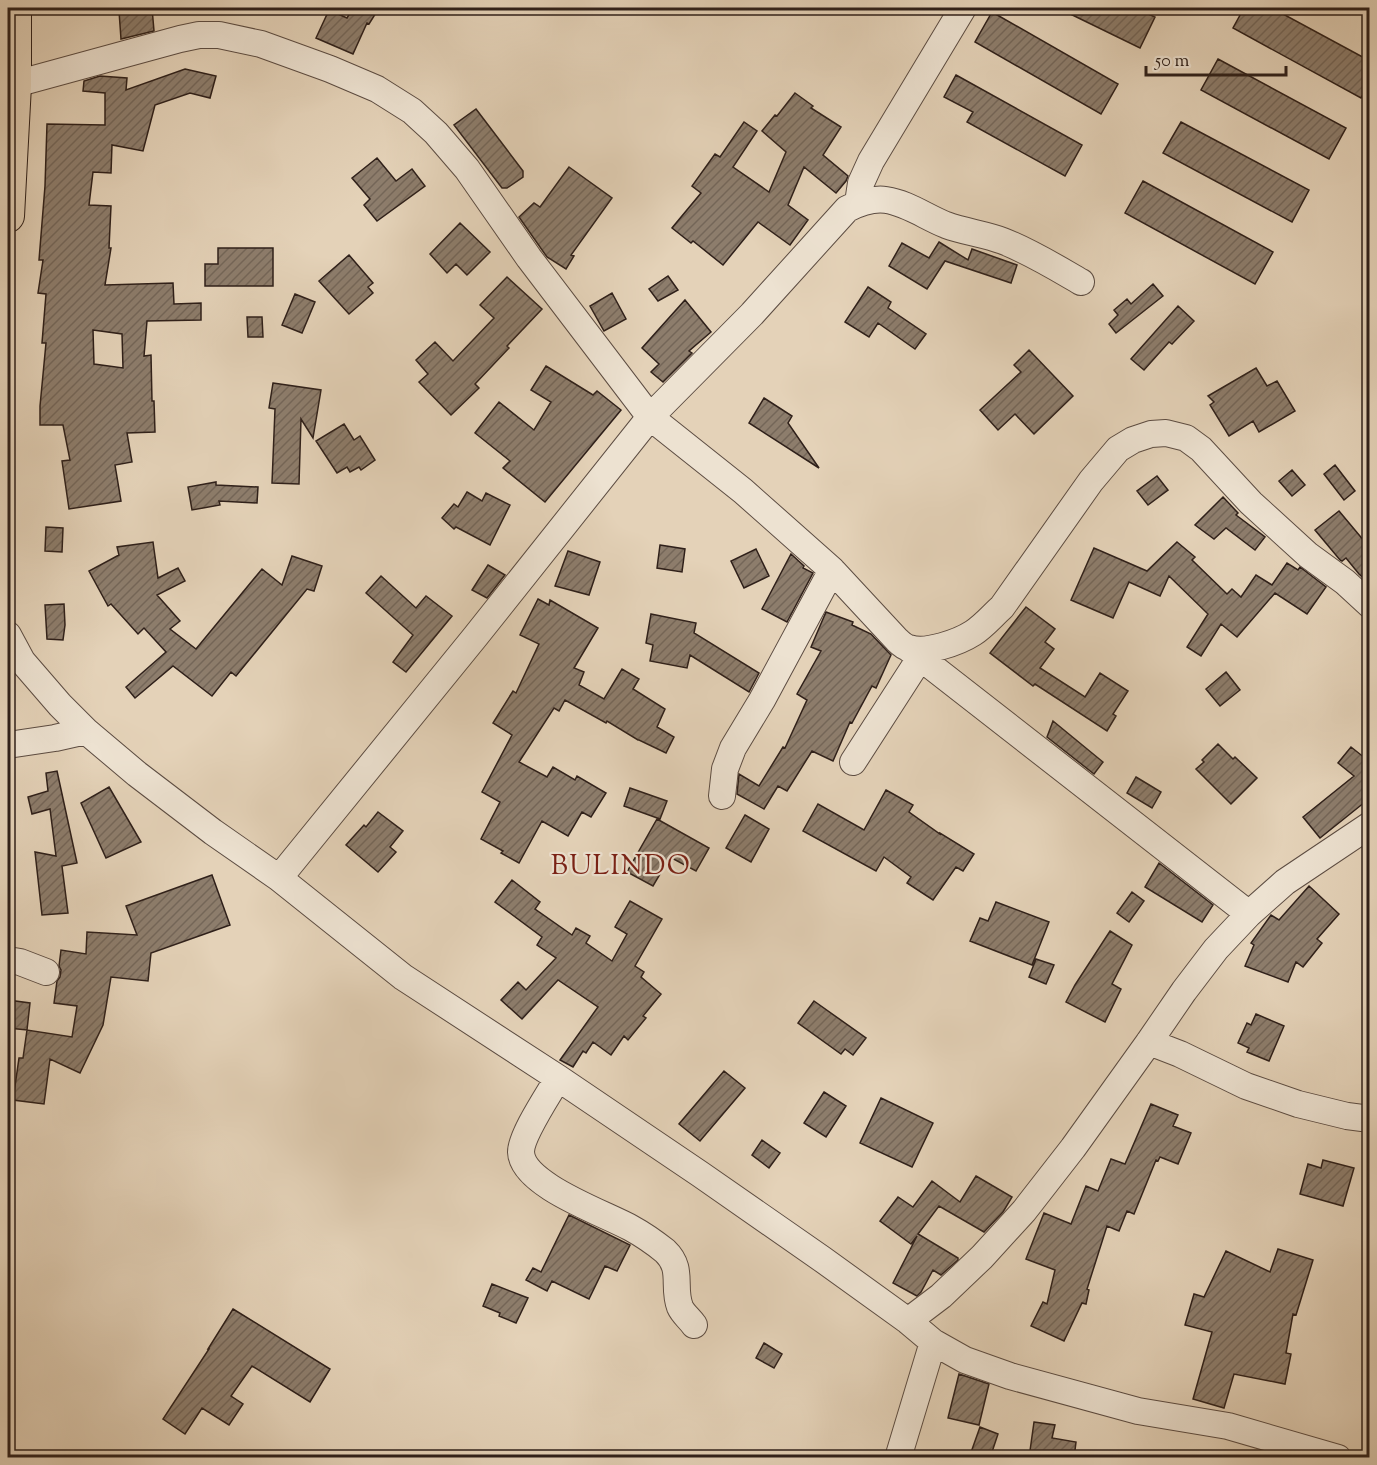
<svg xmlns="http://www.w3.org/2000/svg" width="1377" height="1465" font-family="'Sorts Mill Goudy',serif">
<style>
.building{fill:url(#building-hatch);stroke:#2f201a;stroke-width:1.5;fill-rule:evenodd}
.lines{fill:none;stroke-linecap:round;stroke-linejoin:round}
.minor-casing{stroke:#5c4c42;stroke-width:28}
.major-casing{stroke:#2f201a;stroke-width:34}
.minor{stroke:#ede2d1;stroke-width:26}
.major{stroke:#e4d2b8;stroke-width:32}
.labels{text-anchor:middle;stroke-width:4.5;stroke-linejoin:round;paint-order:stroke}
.quarter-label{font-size:27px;letter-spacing:1.5px;fill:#7a1f14;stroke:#ede2d1}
</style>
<defs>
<pattern id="building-hatch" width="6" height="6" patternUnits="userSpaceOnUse" patternTransform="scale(1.5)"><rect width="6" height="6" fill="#8d7d6c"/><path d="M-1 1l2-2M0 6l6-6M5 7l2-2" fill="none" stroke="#746658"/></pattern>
</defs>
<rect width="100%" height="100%" fill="#e4d2b8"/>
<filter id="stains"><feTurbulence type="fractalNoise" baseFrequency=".00333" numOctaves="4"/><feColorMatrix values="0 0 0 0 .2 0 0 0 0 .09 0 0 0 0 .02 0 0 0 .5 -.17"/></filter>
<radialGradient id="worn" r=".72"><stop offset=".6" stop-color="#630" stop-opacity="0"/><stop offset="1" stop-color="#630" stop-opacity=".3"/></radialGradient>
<!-- building -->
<path class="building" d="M 133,8 L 152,8 L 154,31 L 121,39 L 119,11 L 133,10 Z
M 341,8 L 379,8 L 369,24 L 367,23 L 353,54 L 316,38 L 329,10 L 347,18 L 350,13 Z
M 1058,8 L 1135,8 L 1155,17 L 1140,48 Z
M 1244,8 L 1272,8 L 1370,61 L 1370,83 L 1361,98 L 1233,28 Z
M 992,12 L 1118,84 L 1101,114 L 975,42 Z
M 1218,59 L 1346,128 L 1329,159 L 1201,90 Z
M 185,69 L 216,76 L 210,98 L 190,93 L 155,105 L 143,151 L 112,145 L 111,173 L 93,172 L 89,205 L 111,206 L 109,248 L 111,248 L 105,285 L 173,283 L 174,304 L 201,303 L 201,320 L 147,321 L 144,356 L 151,355 L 152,401 L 154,401 L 155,432 L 127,433 L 132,462 L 115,465 L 121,501 L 69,509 L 62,461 L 70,460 L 63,425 L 40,425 L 40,406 L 46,343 L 42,343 L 46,294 L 38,293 L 43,260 L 39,260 L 45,186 L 47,124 L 105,125 L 105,93 L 83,91 L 84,81 L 100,76 L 127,78 L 126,90 ZM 93,330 L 122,334 L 123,368 L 94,364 Z
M 956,75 L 1082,145 L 1065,176 L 967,122 L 973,112 L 944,97 Z
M 795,93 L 813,106 L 811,108 L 841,127 L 823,155 L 848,176 L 846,181 L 836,193 L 804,167 L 788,205 L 808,220 L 790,245 L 758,222 L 723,265 L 693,241 L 691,243 L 672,228 L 701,193 L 692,186 L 715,154 L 720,157 L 744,122 L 757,131 L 733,167 L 769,192 L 786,152 L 762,131 L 775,115 L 777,116 Z
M 476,109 L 523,171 L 523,177 L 507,188 L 502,188 L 454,125 Z
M 1181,122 L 1309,190 L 1292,222 L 1163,153 Z
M 377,158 L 396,181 L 412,169 L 425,186 L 377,221 L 364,205 L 370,199 L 352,178 Z
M 569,167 L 612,198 L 571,255 L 574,256 L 566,269 L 547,257 L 519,217 L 534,203 L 540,207 Z
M 1143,181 L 1273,252 L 1255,284 L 1125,213 Z
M 460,223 L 490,252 L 467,275 L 456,264 L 447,273 L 430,254 Z
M 939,242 L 968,260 L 972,249 L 1017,265 L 1011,283 L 945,261 L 927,289 L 889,266 L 902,243 L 929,258 Z
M 218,248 L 273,248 L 273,286 L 205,286 L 205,264 L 218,264 Z
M 349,255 L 373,283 L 368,287 L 373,293 L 349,314 L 319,281 Z
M 668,276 L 678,290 L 658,301 L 649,289 Z
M 507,277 L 542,309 L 507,346 L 509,348 L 475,384 L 479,388 L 451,415 L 419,382 L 428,374 L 416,360 L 435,342 L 453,361 L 494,318 L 480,305 Z
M 1153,284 L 1163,296 L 1116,333 L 1109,324 L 1118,315 L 1114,310 L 1127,299 L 1131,304 Z
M 868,287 L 891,302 L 888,308 L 926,334 L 915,349 L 878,323 L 869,337 L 845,322 Z
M 612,293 L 626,319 L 604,331 L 590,306 Z
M 295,294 L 315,302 L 302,333 L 282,325 Z
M 685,300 L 711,332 L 689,351 L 692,353 L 663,382 L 651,372 L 659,364 L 642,348 Z
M 1178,306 L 1194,321 L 1172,344 L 1169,342 L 1144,370 L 1131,359 Z
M 247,317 L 262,317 L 263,337 L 248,337 Z
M 1029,350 L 1073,396 L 1034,434 L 1015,414 L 998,430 L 980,410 L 1021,372 L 1014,365 Z
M 546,366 L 593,395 L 597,391 L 621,410 L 545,502 L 503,468 L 510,461 L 475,433 L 499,402 L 534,430 L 551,402 L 531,390 Z
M 1256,368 L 1267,386 L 1277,381 L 1295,411 L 1259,432 L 1253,421 L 1229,436 L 1210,405 L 1214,402 L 1208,396 Z
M 273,383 L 321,390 L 313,438 L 301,419 L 299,484 L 272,483 L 275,409 L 269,408 Z
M 764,398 L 792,416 L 788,423 L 819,468 L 749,423 Z
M 344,424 L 354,440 L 360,436 L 375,460 L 361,470 L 359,467 L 350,472 L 347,467 L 337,473 L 316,441 Z
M 1335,465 L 1355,491 L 1344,500 L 1324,474 Z
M 1292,470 L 1305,485 L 1292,496 L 1279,481 Z
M 1157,476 L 1168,490 L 1148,505 L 1137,491 Z
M 216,482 L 216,485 L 258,487 L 257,503 L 219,501 L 220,505 L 192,510 L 188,487 Z
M 467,492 L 482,501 L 486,493 L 510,505 L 490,545 L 456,527 L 454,529 L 442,518 L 454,504 L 458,507 Z
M 1223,497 L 1238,513 L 1236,515 L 1265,537 L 1255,550 L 1226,528 L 1214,539 L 1195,525 Z
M 1339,511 L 1370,548 L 1370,584 L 1359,574 L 1346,558 L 1342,561 L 1340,560 L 1315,530 Z
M 46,527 L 63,528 L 62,552 L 45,551 Z
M 153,542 L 158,578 L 178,568 L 185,581 L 157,595 L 180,621 L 170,629 L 196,649 L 262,569 L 282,585 L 292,556 L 322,566 L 314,591 L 307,589 L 236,676 L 231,672 L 212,696 L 173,666 L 135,698 L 126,687 L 166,652 L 144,628 L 138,634 L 111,604 L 108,606 L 89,571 L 119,555 L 117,547 Z
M 1177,542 L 1195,557 L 1192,560 L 1227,594 L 1232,589 L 1241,597 L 1256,575 L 1272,585 L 1287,563 L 1298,570 L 1300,567 L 1326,587 L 1307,614 L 1275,593 L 1237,637 L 1221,624 L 1201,656 L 1187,647 L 1208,614 L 1169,576 L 1160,596 L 1129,582 L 1113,618 L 1071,600 L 1094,548 L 1147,571 Z
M 660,545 L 685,549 L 682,572 L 657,568 Z
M 756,549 L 769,576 L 744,588 L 731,561 Z
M 568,551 L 600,562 L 589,595 L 555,586 Z
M 791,554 L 804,566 L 803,568 L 813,573 L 787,622 L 762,609 Z
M 488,565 L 505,575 L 487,598 L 472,590 Z
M 381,576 L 416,608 L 426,596 L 452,616 L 406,672 L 393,662 L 413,635 L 366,593 Z
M 538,599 L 549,605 L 550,600 L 598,628 L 574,668 L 584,672 L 579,685 L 604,699 L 622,669 L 639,679 L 633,689 L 665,709 L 657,727 L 674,737 L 666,753 L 639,740 L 638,740 L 607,721 L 606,723 L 565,700 L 559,711 L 554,708 L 519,762 L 547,777 L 553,767 L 575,780 L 577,776 L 606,793 L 591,817 L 582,812 L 568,836 L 542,821 L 519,863 L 501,853 L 503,851 L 481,839 L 500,802 L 482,792 L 512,735 L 493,723 L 513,691 L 516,693 L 539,644 L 520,635 Z
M 64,604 L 65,625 L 63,640 L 47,639 L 45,605 Z
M 1026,607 L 1055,629 L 1045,642 L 1054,649 L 1040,668 L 1085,697 L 1100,673 L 1128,691 L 1113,714 L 1116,716 L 1107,731 L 1035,684 L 1033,686 L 990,653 Z
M 826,612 L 853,622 L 852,625 L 871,634 L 891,655 L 876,688 L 872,686 L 852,723 L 850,722 L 833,761 L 812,751 L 787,791 L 778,786 L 764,809 L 737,794 L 739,774 L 759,786 L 783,747 L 785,748 L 807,700 L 797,694 L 821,651 L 811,647 Z
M 651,614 L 696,623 L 694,633 L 759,673 L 749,692 L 690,655 L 687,668 L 650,661 L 653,645 L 646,643 Z
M 1226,672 L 1240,690 L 1220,706 L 1206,689 Z
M 1053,721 L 1103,762 L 1094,774 L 1047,737 Z
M 1218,744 L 1233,759 L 1235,757 L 1257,778 L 1231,804 L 1196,769 L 1204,762 L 1202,760 Z
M 1351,747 L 1370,762 L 1370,798 L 1320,838 L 1303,817 L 1354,776 L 1338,763 Z
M 57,771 L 77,863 L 62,866 L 68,913 L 42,915 L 35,852 L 56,856 L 50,809 L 32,814 L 28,797 L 48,791 L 46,773 Z
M 1136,777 L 1161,792 L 1152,808 L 1127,793 Z
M 109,787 L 141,842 L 106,858 L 81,803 Z
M 630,788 L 667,801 L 660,819 L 624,806 Z
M 886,790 L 913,805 L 909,812 L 940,834 L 940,833 L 974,854 L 963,871 L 956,867 L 933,900 L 907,883 L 911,877 L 884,857 L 876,871 L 803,831 L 818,804 L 864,830 Z
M 378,812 L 403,831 L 390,847 L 396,852 L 378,872 L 346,845 L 364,825 L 366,827 Z
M 745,815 L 769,829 L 751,862 L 726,848 Z
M 657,819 L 709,848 L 696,871 L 670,857 L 653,886 L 627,872 Z
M 1159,863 L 1213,905 L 1202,922 L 1145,887 Z
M 212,875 L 230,925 L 151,953 L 148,981 L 111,977 L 103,1025 L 80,1073 L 50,1059 L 44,1104 L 13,1100 L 19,1058 L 23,1058 L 27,1030 L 72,1037 L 77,1006 L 54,1003 L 57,981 L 60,977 L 61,970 L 59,966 L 61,950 L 86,954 L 87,932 L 137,935 L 126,906 Z
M 512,880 L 540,902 L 535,909 L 572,935 L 576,928 L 590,936 L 586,943 L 612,961 L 627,934 L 615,927 L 630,901 L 662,919 L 635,966 L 644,972 L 641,977 L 661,994 L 643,1016 L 646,1018 L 628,1040 L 624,1036 L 611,1055 L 593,1042 L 586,1053 L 583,1051 L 573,1067 L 560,1060 L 598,1007 L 558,980 L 522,1019 L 501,1000 L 518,982 L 526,990 L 556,958 L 537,945 L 542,937 L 495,902 Z
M 1309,886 L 1339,914 L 1317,939 L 1322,943 L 1303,967 L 1296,962 L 1288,982 L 1245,966 L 1254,945 L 1251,943 L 1271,915 L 1279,920 Z
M 1132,892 L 1144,901 L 1129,922 L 1117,913 Z
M 996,902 L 1049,922 L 1032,965 L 970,941 L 980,918 L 988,921 Z
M 1110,931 L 1132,945 L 1112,984 L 1121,989 L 1105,1022 L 1066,1002 L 1075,985 Z
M 1036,959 L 1054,965 L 1046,984 L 1029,977 Z
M 8,1000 L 30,1003 L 27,1030 L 8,1028 Z
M 814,1001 L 866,1038 L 853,1055 L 845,1049 L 841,1054 L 798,1023 Z
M 1256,1014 L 1284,1026 L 1269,1061 L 1247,1052 L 1249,1048 L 1238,1043 L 1247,1023 L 1251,1025 Z
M 724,1071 L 745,1088 L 700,1141 L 679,1124 Z
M 824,1092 L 846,1106 L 826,1137 L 804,1123 Z
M 881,1098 L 933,1123 L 912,1167 L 860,1143 Z
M 1151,1104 L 1178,1115 L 1173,1126 L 1191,1133 L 1178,1164 L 1160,1157 L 1158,1161 L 1156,1160 L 1134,1214 L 1127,1211 L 1119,1231 L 1107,1226 L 1087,1289 L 1089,1290 L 1086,1304 L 1082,1303 L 1064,1341 L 1031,1326 L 1043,1302 L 1047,1304 L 1055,1270 L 1026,1259 L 1044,1213 L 1071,1224 L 1086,1186 L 1098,1191 L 1111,1159 L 1125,1164 Z
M 762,1140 L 780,1153 L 769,1168 L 752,1155 Z
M 1323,1160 L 1354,1168 L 1343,1206 L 1300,1194 L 1308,1164 L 1321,1168 Z
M 976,1176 L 1012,1197 L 1003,1212 L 984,1232 L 939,1206 L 918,1234 L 958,1258 L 958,1260 L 941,1275 L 933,1270 L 921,1292 L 917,1296 L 893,1283 L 917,1236 L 911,1244 L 880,1221 L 898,1197 L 913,1207 L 932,1181 L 960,1202 Z
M 569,1215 L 630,1245 L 617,1271 L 605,1266 L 589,1299 L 552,1281 L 547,1291 L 526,1280 L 533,1268 L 541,1272 Z
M 1278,1249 L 1313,1260 L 1296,1315 L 1293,1314 L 1286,1353 L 1291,1354 L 1285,1384 L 1234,1374 L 1224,1408 L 1193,1399 L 1212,1332 L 1185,1325 L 1194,1294 L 1204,1297 L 1226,1251 L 1270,1272 Z
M 492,1284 L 528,1298 L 516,1323 L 499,1316 L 500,1313 L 483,1306 Z
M 233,1309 L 330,1369 L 310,1402 L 252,1366 L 231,1396 L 243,1404 L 229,1425 L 202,1408 L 185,1434 L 163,1419 L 209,1349 L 208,1349 Z
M 764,1343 L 782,1354 L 774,1368 L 756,1358 Z
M 959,1374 L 989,1384 L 979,1425 L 948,1418 Z
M 1034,1422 L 1055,1425 L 1052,1438 L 1076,1442 L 1074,1458 L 1029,1458 Z
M 980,1427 L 998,1434 L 990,1458 L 969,1458 Z"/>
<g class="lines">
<!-- minor casing -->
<g class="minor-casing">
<path id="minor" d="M 8,86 L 180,39 L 199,35 L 219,35 L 261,44 L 330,69 L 377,89 L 412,111 L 436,133 L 467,169 L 529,258 L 650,417 L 743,491 L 832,570 L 897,640 C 900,643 905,647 909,648 C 926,654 959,642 973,633 C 984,626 993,615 1002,607 L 1091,481 L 1118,449 L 1133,440 L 1151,434 L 1166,433 L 1186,438 L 1201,449 L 1251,503 L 1308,555 L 1345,582 L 1370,605
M 858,203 L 861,183 L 871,161 L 963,8
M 8,635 L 22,661 L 60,705 L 86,731 L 137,774 L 213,832 L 279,878 L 403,977 L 558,1078 L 700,1174 L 822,1259 L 908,1321 L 933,1342 L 965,1360 L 1010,1376 L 1138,1411 L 1228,1426 L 1338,1458
M 908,648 L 1249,914
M 8,745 L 55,738 L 86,731
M 853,762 L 920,658
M 722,796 L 725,769 L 733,748 L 762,700 L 832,570
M 279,878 L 475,637 L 650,417 L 752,314 L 847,209 C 859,203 872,198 886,200 C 907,203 926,217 946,225 C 965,232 985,234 1003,241 C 1031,252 1055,267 1081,282
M 8,960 L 20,962 L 46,972
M 1149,1042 L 1180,1054 L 1246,1086 L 1298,1104 L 1347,1116 L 1370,1119
M 558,1078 C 549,1094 521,1135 521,1152 C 522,1185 604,1213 631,1228 C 642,1234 655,1243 665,1251 C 684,1269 672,1286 680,1307 C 683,1314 690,1319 694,1325
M 908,1321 L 941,1296 L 982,1257 L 1024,1211 L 1073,1148 L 1149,1042 L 1184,991 L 1216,949 L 1249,914 L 1285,882 L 1370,825
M 898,1458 L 933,1342"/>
</g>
<!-- major casing -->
<g class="major-casing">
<path id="major" d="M 8,216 L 15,85 L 15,8"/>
</g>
<!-- minor -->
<use href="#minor" class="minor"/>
<!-- major -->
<use href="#major" class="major"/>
</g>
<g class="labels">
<!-- quarter labels -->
<g class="quarter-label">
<text x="621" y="874">BULINDO</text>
</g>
</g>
<!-- margin -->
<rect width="1377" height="1465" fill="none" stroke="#e4d2b8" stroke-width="30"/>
<rect x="9" y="9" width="1359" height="1447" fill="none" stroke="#2f201a" stroke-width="3"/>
<rect x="15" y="15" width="1347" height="1435" fill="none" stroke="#2f201a" stroke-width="1.5"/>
<!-- scale -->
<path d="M1146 66v9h140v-9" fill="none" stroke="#2f201a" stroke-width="3"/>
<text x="1155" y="66" font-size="18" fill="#2f201a" stroke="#ede2d1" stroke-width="4.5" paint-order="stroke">50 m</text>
<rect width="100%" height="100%" filter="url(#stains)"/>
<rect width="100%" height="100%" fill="url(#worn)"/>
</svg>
